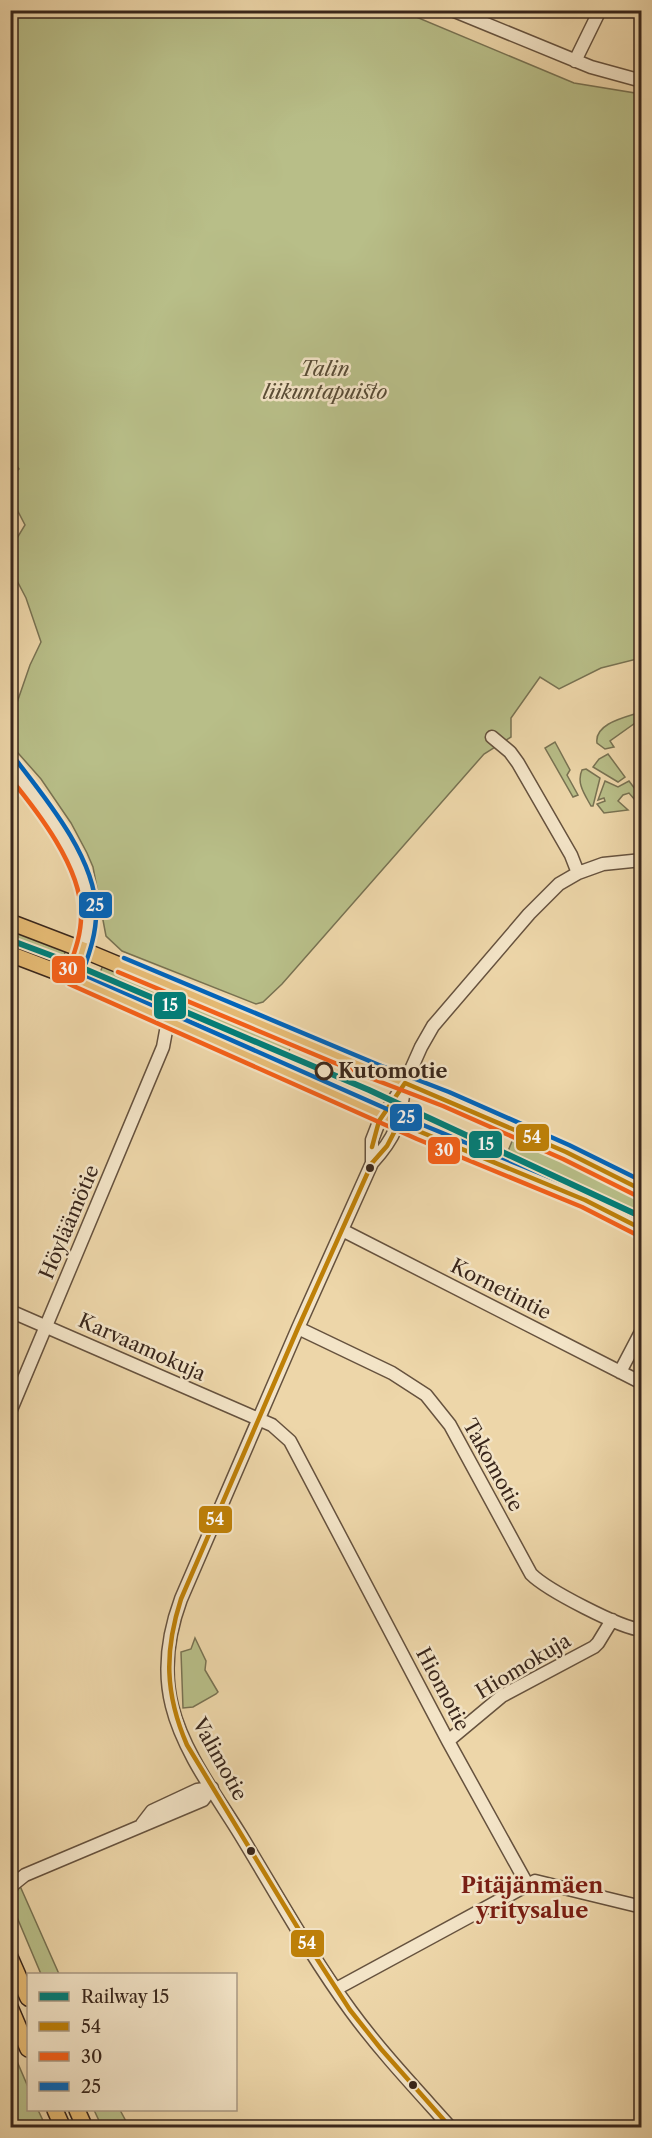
<svg xmlns="http://www.w3.org/2000/svg" width="652" height="2138" font-family="'Libre Caslon Text',serif">
<style>
.green{fill:#b8be88;stroke:#787252;stroke-width:1.5}
.lines{fill:none;stroke-linecap:round;stroke-linejoin:round}
.minor-casing{stroke:#66523e;stroke-width:15}
.major-casing{stroke:#39261b;stroke-width:18}
.minor{stroke:#f3e4c7;stroke-width:12}
.major{stroke:#e6bb74;stroke-width:15}
.bus-1-casing{stroke:#f3e4c7;stroke-width:9}
.bus-2-casing{stroke:#f3e4c7;stroke-width:9}
.bus-3-casing{stroke:#f3e4c7;stroke-width:9}
.bus-1{stroke:#be8008;stroke-width:4.5}
.bus-2{stroke:#f56019;stroke-width:4.5}
.bus-3{stroke:#0065bd;stroke-width:4.5}
.rail-1-casing{stroke:#f3e4c7;stroke-width:10}
.rail-1{stroke:#007e79;stroke-width:6}
.stop-dot{fill:#f3e4c7;stroke:#39261b;stroke-width:3}
.bus-dot{fill:#39261b;stroke:#f3e4c7;stroke-width:2}
.labels{text-anchor:middle;stroke-width:5;stroke-linejoin:round;paint-order:stroke}
.park-label{font-size:20px;font-style:italic;fill:#594c36;stroke:#f3e4c7}
.stop-label{font-size:20px;font-weight:bold;fill:#39261b;stroke:#f3e4c7;text-anchor:start}
.street-label{font-size:20px;fill:#39261b;stroke:#f3e4c7}
.quarter-label{font-size:22px;font-weight:bold;fill:#7a1f14;stroke:#f3e4c7}
.line-badge{stroke:#f3e4c7;stroke-width:2}
.badge-label{font-size:16px;text-anchor:middle;font-weight:bold;fill:#fff}
</style>
<rect width="100%" height="100%" fill="#edd6a9"/>
<filter id="stains"><feTurbulence type="fractalNoise" baseFrequency=".00333" numOctaves="4"/><feColorMatrix values="0 0 0 0 .2 0 0 0 0 .09 0 0 0 0 .02 0 0 0 .5 -.17"/></filter>
<radialGradient id="worn" r=".72"><stop offset=".6" stop-color="#630" stop-opacity="0"/><stop offset="1" stop-color="#630" stop-opacity=".3"/></radialGradient>
<!-- green -->
<path class="green" d="M 11,11 L 402,11 L 574,83 L 641,94 L 641,658 L 601,668 L 559,689 L 540,677 L 511,718 L 511,737 L 484,754 L 282,984 L 263,1002 L 256,1004 L 122,951 L 106,936 L 93,867 L 87,853 L 71,823 L 41,779 L 11,745 L 11,720 L 30,665 L 41,642 L 26,598 L 15,577 L 11,576 L 11,548 L 25,525 L 11,498 L 10,478 L 19,469 L 10,457 Z
M 641,712 L 641,725 L 638,721 L 610,741 L 614,747 L 605,749 L 597,743 C 594,723 627,717 641,712 Z
M 555,742 L 570,770 L 567,775 L 578,795 L 573,797 L 545,748 Z
M 608,754 L 625,777 L 618,782 L 593,767 L 599,759 Z
M 586,769 L 600,778 L 593,806 L 591,806 C 585,795 576,783 582,770 Z
M 605,781 L 618,787 L 629,781 L 641,797 L 641,807 L 629,793 L 623,795 L 618,801 L 628,810 L 604,813 L 597,804 L 605,801 L 604,798 L 598,800 Z
M 11,928 L 65,951 L 63,969 L 11,949 Z
M 104,963 L 292,1044 L 283,1065 L 96,982 Z
M 513,1139 L 569,1161 L 641,1196 L 641,1224 L 503,1163 Z
M 195,1638 L 206,1661 L 205,1670 L 218,1692 L 216,1694 L 193,1707 L 183,1708 L 181,1652 L 191,1649 Z
M 20,1886 L 59,1974 L 41,1974 L 11,1903 Z
M 10,2045 L 28,2087 L 28,2110 L 38,2110 L 46,2127 L 11,2127 Z
M 94,2110 L 120,2110 L 129,2127 L 102,2127 Z"/>
<g class="lines">
<!-- minor casing -->
<g class="minor-casing">
<path id="minor" d="M 452,10 L 591,67 L 642,81
M 575,61 L 600,10
M 492,737 L 510,752 L 518,763 L 571,855 L 578,873
M 10,765 C 38,799 88,867 89,910 C 89,935 81,955 73,978
M 405,1083 C 399,1122 399,1133 372,1163 L 298,1328 L 181,1599 C 168,1634 163,1670 172,1706 C 183,1751 216,1795 240,1834 C 276,1893 310,1955 351,2011 C 381,2052 417,2090 451,2128
M 372,1163 L 372,1140 L 379,1122 L 405,1083 L 421,1047 L 433,1026 L 529,914 L 559,884 L 578,873 L 603,864 L 642,860
M 342,1230 L 642,1383
M 10,1311 L 272,1425 L 290,1441 L 448,1741 L 527,1884
M 298,1328 L 392,1373 L 426,1395 L 450,1425 L 531,1574 C 547,1590 620,1628 642,1630
M 620,1372 L 642,1330
M 10,1412 L 163,1047 L 168,1020
M 448,1741 L 502,1696 L 594,1647 L 598,1643 L 612,1620
M 142,1824 L 152,1811 L 197,1790 L 212,1788
M 10,1887 L 25,1875 L 203,1800 L 212,1788
M 336,1989 L 535,1881 L 642,1907"/>
</g>
<!-- major casing -->
<g class="major-casing">
<path id="major" d="M 10,922 L 83,950 L 376,1072 L 446,1099 L 566,1152 L 642,1190
M 10,954 L 73,978 L 420,1132 L 585,1200 L 642,1229
M 10,1957 L 28,1998
M 10,2007 L 28,2049
M 55,2110 L 63,2128
M 77,2110 L 85,2128"/>
</g>
<!-- minor -->
<use href="#minor" class="minor"/>
<!-- major -->
<use href="#major" class="major"/>
<!-- bus-1 casing -->
<g class="bus-1-casing">
<path id="bus-1" d="M 372,1147 L 379,1121 L 405,1083 L 566,1152 L 642,1190
M 451,2128 L 381,2049 L 350,2010 L 310,1948 L 187,1745 C 165,1694 164,1652 181,1599 L 298,1328 L 372,1163 L 387,1146 L 399,1123 L 585,1200 L 642,1229"/>
</g>
<!-- bus-2 casing -->
<g class="bus-2-casing">
<path id="bus-2" d="M 10,778 C 38,812 81,867 81,913 C 82,935 73,956 66,976 L 69,984 L 417,1139 L 582,1207 L 639,1236
M 118,972 L 373,1079 L 443,1106 L 563,1159 L 639,1197"/>
</g>
<!-- bus-3 casing -->
<g class="bus-3-casing">
<path id="bus-3" d="M 16,760 C 47,800 95,858 96,910 C 97,932 89,954 82,974 L 423,1125 L 588,1193 L 642,1220
M 124,958 L 379,1065 L 449,1092 L 569,1145 L 642,1181"/>
</g>
<!-- bus-1 -->
<use href="#bus-1" class="bus-1"/>
<!-- bus-2 -->
<use href="#bus-2" class="bus-2"/>
<!-- bus-3 -->
<use href="#bus-3" class="bus-3"/>
<!-- rail-1 casing -->
<g class="rail-1-casing">
<path id="rail-1" d="M 10,940 L 66,961 L 369,1090 L 642,1217"/>
</g>
<!-- rail-1 -->
<use href="#rail-1" class="rail-1"/>
</g>
<!-- markers -->
<circle class="stop-dot" cx="324" cy="1071" r="8"/>
<g class="bus-dot">
<circle cx="370" cy="1168" r="5"/>
<circle cx="251" cy="1851" r="5"/>
<circle cx="413" cy="2085" r="5"/>
</g>
<g class="labels">
<!-- park labels -->
<g class="park-label">
<text x="325" y="376">Talin<tspan x="325" dy="23">liikuntapuisto</tspan></text>
</g>
<!-- stop labels -->
<g class="stop-label">
<text x="338" y="1078">Kutomotie</text>
</g>
<!-- street labels -->
<g class="street-label">
<text transform="translate(69 1222) rotate(-67)" y="7">Höyläämötie</text>
<text transform="translate(501 1289) rotate(27)" y="7">Kornetintie</text>
<text transform="translate(142 1347) rotate(24)" y="7">Karvaamokuja</text>
<text transform="translate(493 1465) rotate(61)" y="7">Takomotie</text>
<text transform="translate(523 1666) rotate(-31)" y="7">Hiomokuja</text>
<text transform="translate(443 1689) rotate(62)" y="7">Hiomotie</text>
<text transform="translate(220 1759) rotate(61)" y="7">Valimotie</text>
</g>
<!-- quarter labels -->
<g class="quarter-label">
<text x="532" y="1893">Pitäjänmäen<tspan x="532" dy="25">yritysalue</tspan></text>
</g>
</g>
<g class="line-badge">
<rect x="78" y="891" width="35" height="28" rx="6" fill="#0065bd"/>
<rect x="51" y="955" width="35" height="29" rx="6" fill="#f56019"/>
<rect x="153" y="991" width="34" height="29" rx="6" fill="#007e79"/>
<rect x="389" y="1103" width="34" height="29" rx="6" fill="#0065bd"/>
<rect x="515" y="1123" width="35" height="29" rx="6" fill="#be8008"/>
<rect x="468" y="1130" width="35" height="29" rx="6" fill="#007e79"/>
<rect x="427" y="1136" width="34" height="29" rx="6" fill="#f56019"/>
<rect x="198" y="1505" width="35" height="29" rx="6" fill="#be8008"/>
<rect x="290" y="1929" width="35" height="29" rx="6" fill="#be8008"/>
</g>
<g class="badge-label">
<text x="95" y="911">25</text>
<text x="68" y="975">30</text>
<text x="170" y="1011">15</text>
<text x="406" y="1123">25</text>
<text x="532" y="1143">54</text>
<text x="486" y="1150">15</text>
<text x="444" y="1156">30</text>
<text x="215" y="1525">54</text>
<text x="307" y="1949">54</text>
</g>
<!-- margin -->
<rect width="652" height="2138" fill="none" stroke="#edd6a9" stroke-width="36"/>
<rect x="12" y="12" width="628" height="2114" fill="none" stroke="#39261b" stroke-width="3"/>
<rect x="18" y="18" width="616" height="2102" fill="none" stroke="#39261b" stroke-width="1.5"/>
<!-- legend -->
<rect x="27" y="1973" width="210" height="138" fill="#f3e4c7" stroke="#a99882" stroke-width="1.5"/>
<rect x="39" y="1992" width="30" height="9" fill="#007e79" stroke="#a99882" stroke-width="1.5"/>
<text x="81" y="2003" font-size="18" fill="#39261b">Railway 15</text>
<rect x="39" y="2022" width="30" height="9" fill="#be8008" stroke="#a99882" stroke-width="1.5"/>
<text x="81" y="2033" font-size="18" fill="#39261b">54</text>
<rect x="39" y="2052" width="30" height="9" fill="#f56019" stroke="#a99882" stroke-width="1.5"/>
<text x="81" y="2063" font-size="18" fill="#39261b">30</text>
<rect x="39" y="2082" width="30" height="9" fill="#0065bd" stroke="#a99882" stroke-width="1.5"/>
<text x="81" y="2093" font-size="18" fill="#39261b">25</text>
<rect width="100%" height="100%" filter="url(#stains)"/>
<rect width="100%" height="100%" fill="url(#worn)"/>
</svg>
